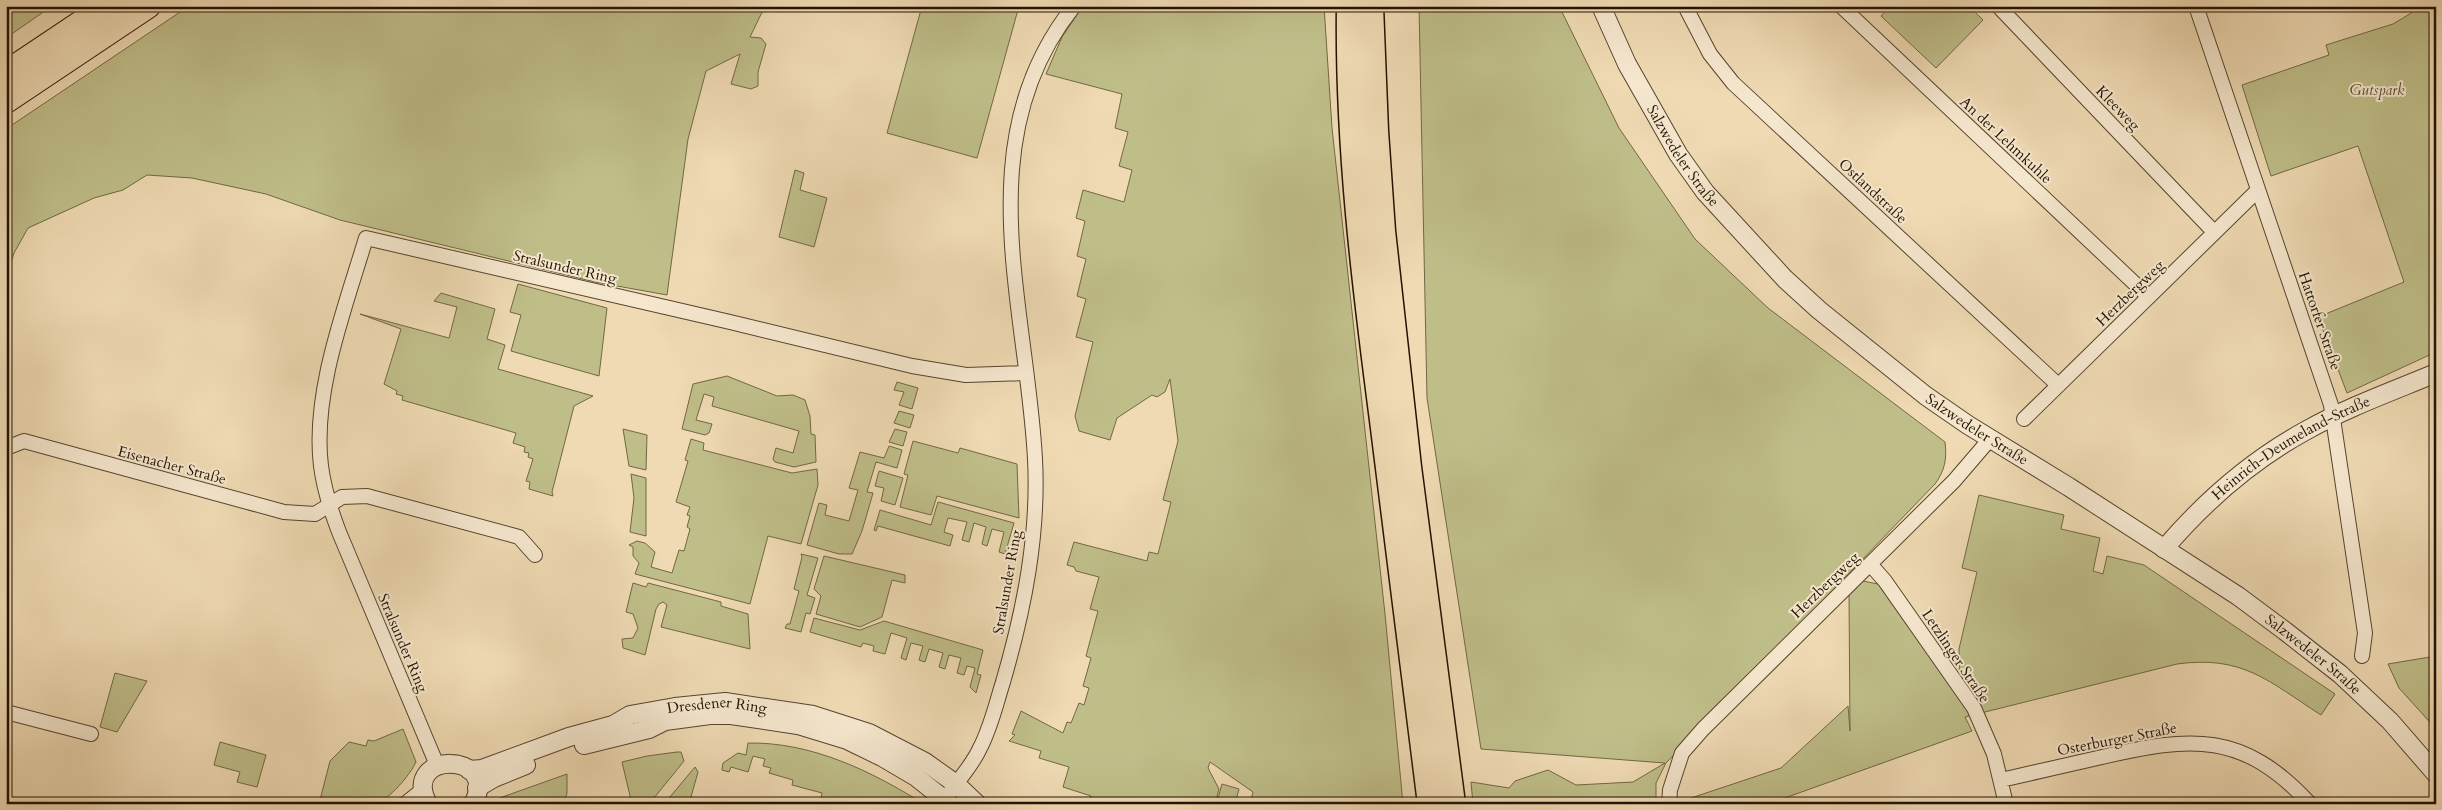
<svg xmlns="http://www.w3.org/2000/svg" width="2442" height="810" font-family="Cardo,serif">
<style>
.green{fill:#bfbe89;stroke:#716844}
.lines{fill:none;stroke-linecap:round;stroke-linejoin:round}
.minor-casing{stroke:#56442d;stroke-width:16}
.tertiary-casing{stroke:#56442d;stroke-width:20}
.trunk-casing{stroke:#231200;stroke-width:26}
.motorway-casing{stroke:#231200;stroke-width:29}
.minor{stroke:#f5e7ce;stroke-width:14}
.tertiary{stroke:#f5e7ce;stroke-width:18}
.trunk{stroke:#efdab3;stroke-width:24}
.motorway{stroke:#efdab3;stroke-width:26}
.labels{text-anchor:middle;stroke-width:4;stroke-linejoin:round;paint-order:stroke}
.park-label{font-size:15px;font-style:italic;fill:#5a4e30;stroke:#f5e7ce}
.street-label{font-size:15px;fill:#231200;stroke:#f5e7ce}
</style>
<rect width="100%" height="100%" fill="#efdab3"/>
<filter id="stains"><feTurbulence type="fractalNoise" baseFrequency=".004" numOctaves="4"/><feColorMatrix values="0 0 0 0 .2 0 0 0 0 .09 0 0 0 0 .02 0 0 0 .5 -.17"/></filter>
<radialGradient id="worn" r=".72"><stop offset=".6" stop-color="#630" stop-opacity="0"/><stop offset="1" stop-color="#630" stop-opacity=".3"/></radialGradient>
<!-- green -->
<path class="green" d="M 6,6 L 52,6 L 6,38 Z
M 189,6 L 765,6 L 750,37 L 761,38 L 766,44 L 758,72 L 758,86 L 751,89 L 731,84 L 740,54 L 706,71 L 688,139 L 667,295 L 595,282 L 340,220 L 266,194 L 192,178 L 147,175 L 123,190 L 94,198 L 28,228 L 14,253 L 6,280 L 6,129 Z
M 922,6 L 1019,6 L 977,158 L 887,133 Z
M 1083,6 L 1324,6 L 1332,128 L 1385,614 L 1403,804 L 1250,804 L 1253,792 L 1210,762 L 1208,768 L 1219,789 L 1215,804 L 1089,804 L 1091,796 L 1063,787 L 1069,767 L 1039,758 L 1041,751 L 1009,741 L 1015,735 L 1012,734 L 1021,711 L 1063,733 L 1067,722 L 1071,723 L 1079,703 L 1084,705 L 1089,688 L 1083,686 L 1091,658 L 1086,656 L 1098,611 L 1090,609 L 1099,577 L 1076,571 L 1074,567 L 1067,565 L 1074,542 L 1147,561 L 1149,552 L 1158,554 L 1171,502 L 1163,500 L 1178,441 L 1170,379 L 1165,392 L 1157,397 L 1152,395 L 1117,418 L 1110,440 L 1079,431 L 1075,416 L 1093,342 L 1076,337 L 1086,299 L 1077,296 L 1086,259 L 1077,256 L 1085,221 L 1076,218 L 1083,190 L 1124,202 L 1132,170 L 1119,166 L 1128,132 L 1115,128 L 1122,94 L 1046,74 L 1062,37 Z
M 1419,6 L 1559,6 L 1619,128 L 1695,239 L 1768,308 L 1945,442 C 1947,459 1945,470 1935,484 L 1666,763 L 1656,783 L 1656,804 L 1473,804 L 1471,782 L 1509,788 L 1515,781 L 1548,770 L 1576,785 L 1633,782 L 1665,763 L 1481,749 L 1427,398 Z
M 1890,6 L 1969,6 L 1983,20 L 1936,68 L 1881,16 Z
M 2423,6 L 2436,6 L 2436,352 L 2347,393 L 2318,317 L 2404,282 L 2358,146 L 2271,176 L 2242,85 L 2329,55 L 2326,45 L 2393,24 Z
M 795,170 L 804,173 L 800,190 L 827,198 L 814,247 L 779,237 Z
M 518,284 L 607,308 L 599,376 L 511,351 L 521,315 L 510,312 Z
M 441,293 L 495,309 L 487,339 L 505,345 L 498,369 L 593,396 L 574,406 L 552,492 L 553,496 L 529,489 L 530,482 L 526,481 L 533,459 L 528,457 L 529,453 L 524,452 L 525,447 L 513,443 L 516,433 L 402,400 L 403,396 L 396,394 L 397,391 L 384,384 L 401,329 L 360,314 L 449,338 L 457,307 L 434,301 Z
M 727,376 L 777,396 L 793,395 L 805,400 L 810,416 L 811,434 L 815,435 L 816,462 L 794,467 L 775,462 L 773,459 L 776,448 L 793,453 L 799,431 L 712,406 L 714,397 L 704,394 L 696,420 L 712,424 L 709,433 L 705,435 L 682,429 L 693,384 Z
M 897,382 L 918,388 L 912,409 L 899,405 L 904,392 L 894,390 Z
M 899,411 L 914,415 L 910,428 L 894,423 Z
M 623,429 L 647,435 L 646,470 L 629,466 Z
M 895,429 L 907,432 L 903,446 L 889,442 Z
M 691,439 L 704,443 L 703,450 L 792,473 L 817,469 L 818,485 L 801,544 L 768,536 L 750,604 L 635,574 L 639,563 L 633,556 L 633,547 L 629,545 L 637,541 L 645,543 L 655,552 L 651,567 L 672,573 L 679,550 L 684,551 L 690,529 L 687,527 L 690,516 L 687,515 L 690,507 L 676,502 L 688,461 L 685,460 Z
M 913,441 L 958,453 L 960,448 L 1017,464 L 1019,518 L 937,496 L 931,515 L 900,507 L 908,475 L 904,474 Z
M 889,446 L 902,450 L 897,468 L 876,462 L 867,492 L 873,493 L 862,531 L 852,554 L 839,554 L 807,545 L 819,503 L 827,505 L 825,515 L 849,521 L 858,490 L 849,488 L 860,452 L 884,458 Z
M 879,471 L 903,478 L 895,505 L 881,501 L 884,488 L 875,486 Z
M 631,474 L 646,478 L 646,536 L 630,532 L 634,498 Z
M 1979,495 L 2064,515 L 2061,529 L 2100,538 L 2093,571 L 2103,574 L 2107,556 L 2144,565 L 2335,694 L 2321,715 C 2268,681 2243,655 2177,664 L 1965,717 L 1972,731 L 1768,804 L 1691,804 L 1691,798 L 1781,768 L 1848,706 L 1850,731 L 1849,594 L 1863,581 L 1878,584 L 1960,700 L 1959,649 L 1977,572 L 1962,568 Z
M 938,502 L 1014,523 L 1005,554 L 999,552 L 1004,532 L 992,529 L 987,546 L 982,544 L 986,527 L 974,523 L 969,542 L 962,540 L 967,522 L 948,518 L 944,532 L 953,535 L 950,546 L 878,526 L 876,531 L 874,530 L 880,510 L 931,525 Z
M 801,554 L 818,558 L 807,595 L 815,598 L 810,614 L 806,613 L 801,632 L 785,628 L 787,624 L 790,624 L 799,591 L 794,589 L 802,557 Z
M 824,556 L 905,575 L 905,583 L 892,580 L 882,617 L 860,627 L 816,614 L 821,596 L 814,589 Z
M 633,583 L 646,587 L 648,583 L 721,602 L 721,606 L 748,614 L 750,649 L 661,627 L 667,605 L 663,602 L 659,604 L 656,609 L 645,655 L 623,648 L 622,639 L 633,638 L 638,628 L 633,614 L 626,612 Z
M 814,618 L 860,630 L 884,621 L 983,650 L 977,674 L 981,675 L 976,693 L 970,687 L 975,668 L 967,666 L 964,675 L 957,673 L 961,658 L 949,655 L 945,669 L 939,667 L 943,653 L 929,649 L 925,662 L 919,660 L 923,646 L 911,643 L 906,660 L 901,658 L 907,638 L 891,633 L 885,654 L 873,651 L 874,646 L 863,643 L 861,647 L 810,632 Z
M 2436,656 L 2436,729 L 2399,688 L 2388,664 Z
M 115,673 L 147,681 L 117,732 L 100,727 Z
M 403,729 L 416,762 C 410,775 389,800 375,804 C 360,807 335,804 319,804 L 330,761 L 349,742 L 366,746 L 368,740 L 374,741 Z
M 220,742 L 266,755 L 257,787 L 237,782 L 240,772 L 214,765 Z
M 748,743 C 812,742 871,771 924,804 L 832,803 L 821,799 L 822,793 L 792,785 L 793,780 L 769,773 L 771,768 L 763,766 L 765,759 L 753,756 L 748,772 L 731,767 L 729,772 L 722,770 L 723,763 L 738,753 L 746,755 Z
M 677,752 L 681,752 L 684,761 L 650,803 L 635,803 L 631,800 L 622,762 L 647,756 Z
M 695,767 L 698,772 L 689,804 L 664,804 Z
M 567,774 L 567,793 L 564,804 L 492,804 L 494,800 Z
M 1222,784 L 1239,789 L 1235,804 L 1217,802 Z"/>
<g class="lines">
<!-- minor casing -->
<g class="minor-casing">
<path id="minor" d="M 1685,6 L 1710,54 L 1733,83 L 2058,385
M 1841,6 L 2149,297
M 1998,6 L 2214,232
M 2196,6 L 2331,405 L 2365,633 L 2362,656
M 2024,419 L 2258,190
M 6,448 L 24,441 L 284,512 L 315,514 L 342,497 L 367,496 L 519,537 L 535,555
M 1870,564 L 1885,581 L 1974,708 L 1994,754 L 2006,804
M 6,712 L 91,734
M 437,765 L 339,532 C 331,511 324,489 321,466 C 312,393 345,308 366,238 L 730,322 L 912,366 L 966,375 L 1026,373
M 2001,780 C 2035,772 2068,765 2102,757 C 2191,736 2243,731 2310,804
M 950,792 C 960,778 973,764 980,748 C 991,727 996,704 1003,682 C 1024,610 1039,535 1035,459 C 1027,306 966,140 1074,6
M 1669,804 L 1670,790 L 1682,753 L 1703,729 L 1954,481 L 1990,439"/>
</g>
<!-- tertiary casing -->
<g class="tertiary-casing">
<g id="tertiary">
<path id="s1" d="M 1601,6 L 1627,64 L 1678,154 L 1705,192 L 1785,279 L 1819,310 L 1926,396 L 1968,425 L 2069,487 L 2238,596 L 2285,631 L 2340,674 L 2390,721 L 2436,774"/>
<path id="s2" d="M 2164,549 C 2204,502 2252,460 2307,430 C 2348,407 2393,391 2436,373"/>
<path d="M 584,745 L 649,729 L 665,721 L 710,715 L 731,715 L 798,725 L 847,740 L 882,757 L 916,777 L 950,804"/>
<path id="s3" d="M 469,770 L 482,769 L 569,737 L 613,725 L 630,715 L 675,707 L 725,702 L 813,715 L 869,733 L 925,762 L 956,784 L 977,804"/>
<path d="M 477,788 L 494,778 L 526,765"/>
<path d="M 408,804 L 423,792"/>
<path d="M 428,804 C 399,750 502,751 473,804"/>
</g>
</g>
<!-- trunk casing -->
<g class="trunk-casing">
<path id="trunk" d="M 6,73 L 106,6
M 6,101 L 148,6"/>
</g>
<!-- motorway casing -->
<g class="motorway-casing">
<path id="motorway" d="M 1350,6 C 1348,144 1365,283 1383,420 C 1399,548 1415,676 1431,804
M 1370,6 L 1375,131 L 1382,231 L 1408,467 L 1452,804"/>
</g>
<!-- minor -->
<use href="#minor" class="minor"/>
<!-- tertiary -->
<use href="#tertiary" class="tertiary"/>
<!-- trunk -->
<use href="#trunk" class="trunk"/>
<!-- motorway -->
<use href="#motorway" class="motorway"/>
</g>
<g class="labels">
<!-- park labels -->
<g class="park-label">
<text x="2377" y="95">Gutspark</text>
</g>
<!-- street labels -->
<g class="street-label">
<text transform="translate(2118 108) rotate(46)" y="5">Kleeweg</text>
<text transform="translate(2006 140) rotate(43)" y="5">An der Lehmkuhle</text>
<text dy="5" stroke="none"><textPath href="#s1" startOffset="171">Salzwedeler Straße</textPath></text>
<text transform="translate(1873 191) rotate(43)" y="5">Ostlandstraße</text>
<text transform="translate(565 267) rotate(13)" y="5">Stralsunder Ring</text>
<text transform="translate(2130 293) rotate(-44)" y="5">Herzbergweg</text>
<text transform="translate(2320 321) rotate(71)" y="5">Hattorfer Straße</text>
<text dy="5" stroke="none"><textPath href="#s1" startOffset="576">Salzwedeler Straße</textPath></text>
<text dy="5" stroke="none"><textPath href="#s2" startOffset="164">Heinrich-Deumeland-Straße</textPath></text>
<text transform="translate(172 465) rotate(15)" y="5">Eisenacher Straße</text>
<text transform="translate(1007 582) rotate(-80)" y="5">Stralsunder Ring</text>
<text transform="translate(1825 585) rotate(-44)" y="5">Herzbergweg</text>
<text transform="translate(403 643) rotate(67)" y="5">Stralsunder Ring</text>
<text dy="5" stroke="none"><textPath href="#s1" startOffset="981">Salzwedeler Straße</textPath></text>
<text transform="translate(1956 656) rotate(56)" y="5">Letzlinger Straße</text>
<text dy="5" stroke="none"><textPath href="#s3" startOffset="259">Dresdener Ring</textPath></text>
<text transform="translate(2117 739) rotate(-11)" y="5">Osterburger Straße</text>
</g>
</g>
<!-- margin -->
<rect width="2442" height="810" fill="none" stroke="#efdab3" stroke-width="25"/>
<rect x="8" y="8" width="2427" height="795" fill="none" stroke="#231200" stroke-width="2.5"/>
<rect x="12" y="12" width="2417" height="785" fill="none" stroke="#231200"/>
<rect width="100%" height="100%" filter="url(#stains)"/>
<rect width="100%" height="100%" fill="url(#worn)"/>
</svg>
